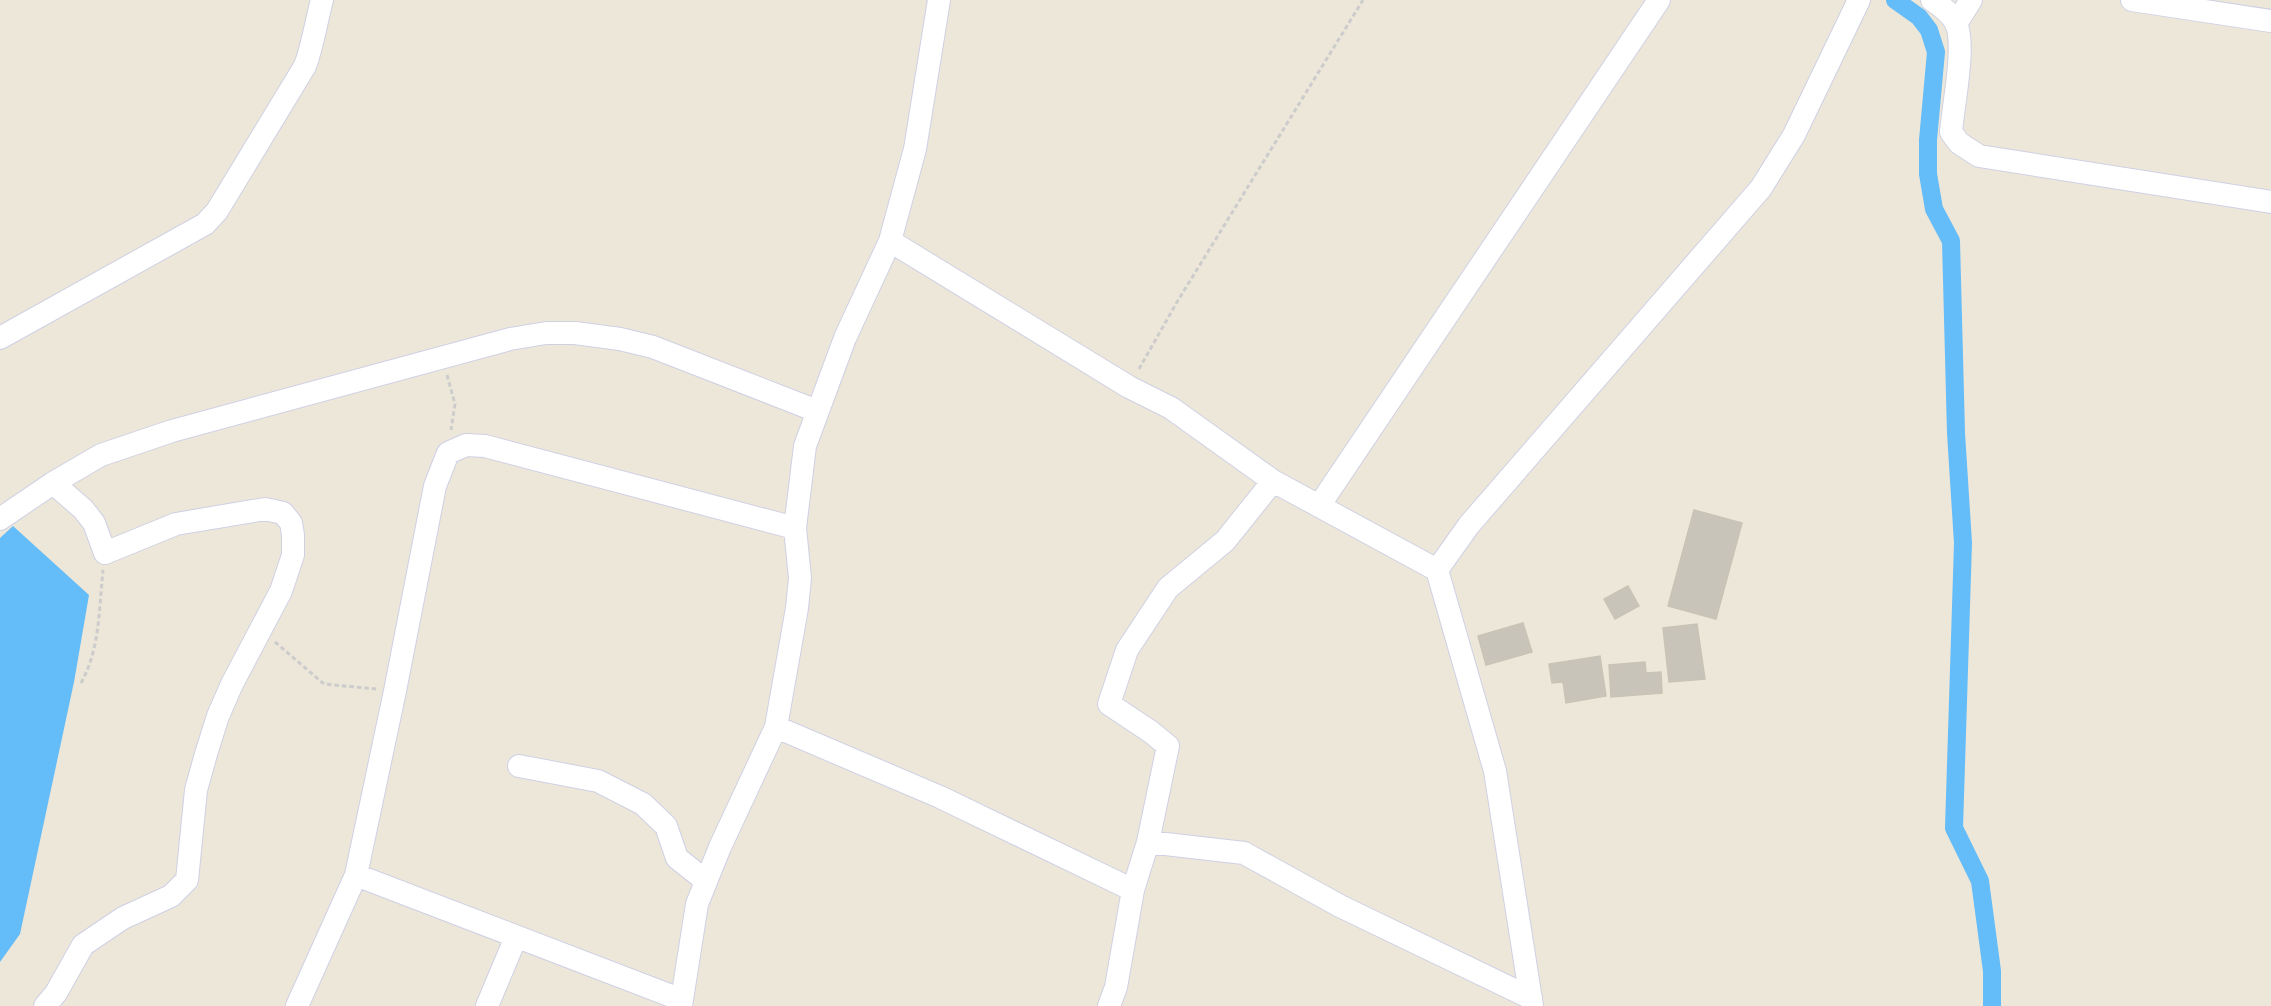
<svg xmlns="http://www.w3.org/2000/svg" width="2271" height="1006" font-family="Montserrat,sans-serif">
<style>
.water{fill:#64bcf8}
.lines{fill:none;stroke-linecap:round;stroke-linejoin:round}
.canal{stroke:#64bcf8;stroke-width:18}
.building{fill:#c8c4ba;stroke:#c8c4b4;stroke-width:1.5}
.minor-casing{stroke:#cfd0e4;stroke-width:24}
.path{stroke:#ccc;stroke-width:3;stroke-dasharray:4.5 3;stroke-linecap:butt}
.minor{stroke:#fff;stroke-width:22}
</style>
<rect width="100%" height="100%" fill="#ede7da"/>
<!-- water -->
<path class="water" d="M 13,526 L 89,595 L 74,682 L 20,934 L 0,962 L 0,538 Z"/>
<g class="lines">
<!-- canal -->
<path class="canal" d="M 1895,0 L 1919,17 L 1929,30 L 1936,52 L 1928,140 L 1928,174 L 1934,209 L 1951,241 L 1956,433 L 1963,543 L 1954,828 L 1980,881 L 1992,971 L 1992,1006"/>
</g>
<!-- building -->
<path class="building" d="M 1694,510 L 1742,523 L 1716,619 L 1668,606 Z
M 1628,586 L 1639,606 L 1615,619 L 1604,599 Z
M 1523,623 L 1532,652 L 1486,665 L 1478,636 Z
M 1697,624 L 1705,679 L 1669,682 L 1663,628 Z
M 1600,656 L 1606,696 L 1566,703 L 1563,682 L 1552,683 L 1549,664 Z
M 1645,662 L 1646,673 L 1661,672 L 1662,693 L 1611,697 L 1609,665 Z"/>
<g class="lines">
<!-- minor casing -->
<g class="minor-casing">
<path id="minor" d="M 1932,0 C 1941,6 1951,13 1956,23 C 1966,45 1953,106 1951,132 L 1959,143 L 1979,156 L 2271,202
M 2132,0 L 2271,21
M 1956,24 L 1971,0
M 890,241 L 1129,387 L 1171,408 L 1273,481 L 1437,570 L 1495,771 L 1532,1006
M 0,338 L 205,224 L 217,211 L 305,66 C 313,45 316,22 322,0
M 1319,506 L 1659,0
M 0,519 L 53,483 L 101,455 L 172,431 L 510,339 L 546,333 L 575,333 L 620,339 L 653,347 L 817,411
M 1437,570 L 1469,525 L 1761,188 L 1794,135 L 1859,0
M 776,727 L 940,797 L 1133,890
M 519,766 L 598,781 L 643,804 L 666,826 L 677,858 L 706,881
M 1148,842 L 1244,853 L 1340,906 L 1531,998
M 356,875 L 682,1000
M 45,1006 L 56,993 L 83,945 L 123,918 L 171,896 L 187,880 L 196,790 L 206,754 L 218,716 L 232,684 L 281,591 L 293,555 L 293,535 L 291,523 L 283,513 L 265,509 L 176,524 L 105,553 L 94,523 L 83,509 L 53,483
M 297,1006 L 356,875 L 395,691 L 435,486 L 448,453 L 466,445 L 485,446 L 795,528
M 487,1006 L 516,937
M 681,1006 L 697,904 L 720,847 L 776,727 L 797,608 L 800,578 L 795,528 L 805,446 L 845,338 L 890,241 L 915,149 L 939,0
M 1109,1006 L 1116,987 L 1133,890 L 1148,842 L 1168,746 L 1151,732 L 1109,704 L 1127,650 L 1168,588 L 1225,541 L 1273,481"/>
</g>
<!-- path -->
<path class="path" d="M 1139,369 L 1177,302 L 1363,0
M 447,375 L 455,404 L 451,430
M 275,642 L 324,684 L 376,689
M 81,683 C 100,649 99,609 103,570"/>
<!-- minor -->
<use href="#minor" class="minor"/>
</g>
</svg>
